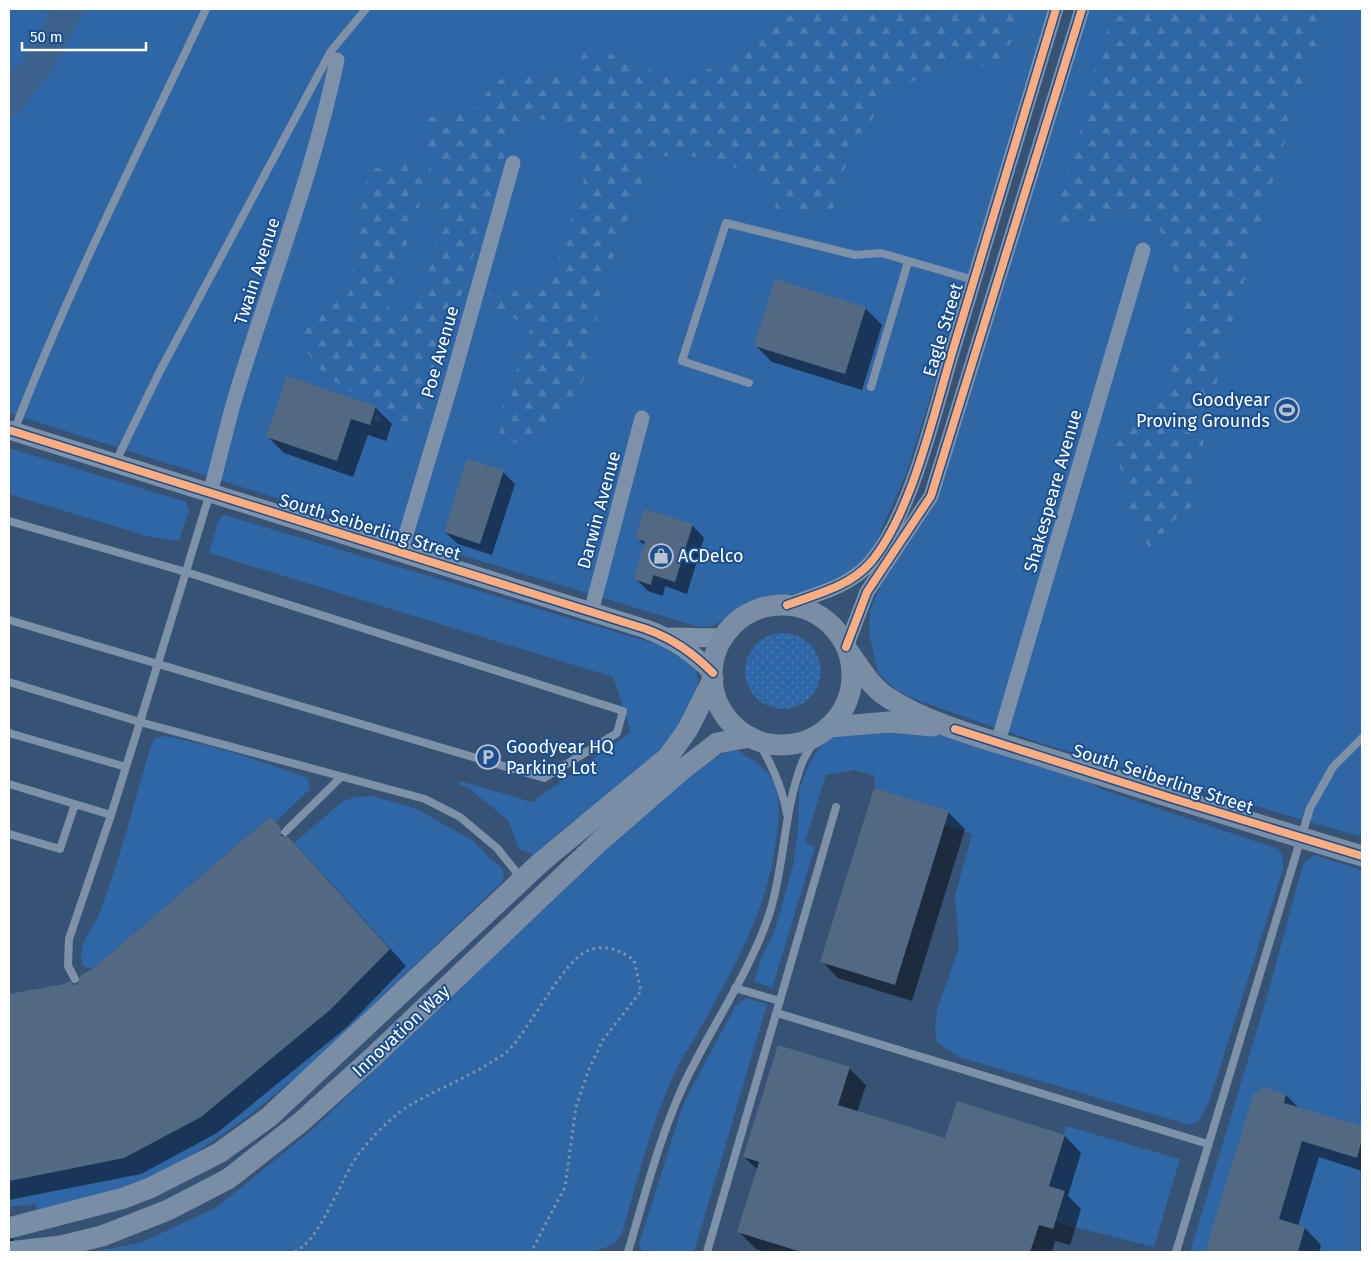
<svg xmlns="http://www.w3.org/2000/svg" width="1371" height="1261" font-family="'Fira Sans',sans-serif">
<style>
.grass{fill:#2f66a5}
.forest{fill:url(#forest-firs)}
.garden{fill:url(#garden-dots)}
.shadow{fill:#0007}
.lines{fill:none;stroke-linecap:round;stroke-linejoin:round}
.river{stroke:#3b618d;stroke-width:30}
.building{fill:#526984}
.path{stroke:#7d92a8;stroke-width:3;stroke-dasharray:2.5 4;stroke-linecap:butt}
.service{stroke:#7d92a8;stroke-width:8}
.minor{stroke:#7d92a8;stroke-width:15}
.tertiary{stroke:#7d92a8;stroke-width:19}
.secondary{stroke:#798da4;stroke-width:21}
.cycleway-casing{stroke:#1b4f8f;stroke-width:11}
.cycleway{stroke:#ffac80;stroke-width:8}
.labels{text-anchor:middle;stroke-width:4;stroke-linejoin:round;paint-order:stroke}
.street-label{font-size:18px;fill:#fff;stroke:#1b4f8f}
.poi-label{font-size:18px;fill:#fff;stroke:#1b4f8f;text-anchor:start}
</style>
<defs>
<pattern id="forest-firs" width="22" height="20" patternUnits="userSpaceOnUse" patternTransform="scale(1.25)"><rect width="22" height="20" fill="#2f66a5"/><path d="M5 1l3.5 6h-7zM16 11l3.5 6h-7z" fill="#4e7db2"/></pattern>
<pattern id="garden-dots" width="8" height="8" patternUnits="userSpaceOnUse" patternTransform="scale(1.25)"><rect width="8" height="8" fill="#2f66a5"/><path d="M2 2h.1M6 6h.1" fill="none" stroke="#4e7db2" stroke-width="1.8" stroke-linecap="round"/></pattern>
</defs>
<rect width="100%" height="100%" fill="#365274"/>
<!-- grass -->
<path class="grass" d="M 9,9 L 1050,9 L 908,469 L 872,551 L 851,576 L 828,587 L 786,595 L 764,596 L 713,626 L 699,627 L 349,521 L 9,413 Z
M 1088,9 L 1362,9 L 1362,837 L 1043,744 L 916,700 L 896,690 L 878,673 L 869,635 L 870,611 L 885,575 L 939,494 Z
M 9,448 L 186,502 L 189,511 L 179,541 L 150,537 L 9,494 Z
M 224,515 L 670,648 L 695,666 L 698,679 L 697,695 L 670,748 L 617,790 L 566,827 L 534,855 L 519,849 L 508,820 L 468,788 L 459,785 L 460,781 L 532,802 L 631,732 L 613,677 L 209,553 L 218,521 Z
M 915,726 L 1073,773 L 1101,789 L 1278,849 L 1283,856 L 1283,869 L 1209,1102 L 1198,1122 L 1190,1125 L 959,1057 L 937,1042 L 935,1029 L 937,1010 L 959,947 L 955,896 L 972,834 L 945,825 L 875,789 L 875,776 L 854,770 L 826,775 L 805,842 L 815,847 L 772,988 L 754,981 L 761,959 L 774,933 L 793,866 L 798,830 L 799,790 L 809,764 L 820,747 L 835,735 Z
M 163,736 C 212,744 261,761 308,778 L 310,789 L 276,822 L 271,816 L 95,967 L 88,968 L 83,966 C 76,943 91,934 99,914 C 120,860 134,803 150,748 L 154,739 Z
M 737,750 C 748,758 762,764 770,776 C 782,793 779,814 777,834 C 768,910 736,964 700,1029 C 692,1044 682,1057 675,1072 C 651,1123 638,1179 622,1233 L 614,1244 L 594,1252 L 91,1252 L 140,1243 L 217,1207 L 313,1129 L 668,789 L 725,752 Z
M 372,796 L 417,809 L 475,842 L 489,858 L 500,866 L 504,872 L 503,881 L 308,1067 L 249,1116 L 191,1156 L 128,1187 L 37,1213 L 36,1204 L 9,1207 L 9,1180 L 124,1158 L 294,843 L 343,801 L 356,797 Z
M 1314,855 L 1362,870 L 1360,1252 L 1190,1252 L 1268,993 L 1303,864 Z
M 746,998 L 767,1004 L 694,1252 L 642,1252 L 639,1244 L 684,1102 L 735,1007 Z
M 1066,1126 L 1180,1159 L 1154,1247 L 1055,1222 L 1049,1186 Z"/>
<!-- forest -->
<path class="forest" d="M 797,9 L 1025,9 L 1016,33 L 995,69 L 951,59 L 891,94 L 863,131 L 832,195 L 835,223 L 811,210 L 775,213 L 776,192 L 744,170 L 684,154 L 651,158 L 601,288 L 589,370 L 559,421 L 529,443 L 499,442 L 504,394 L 516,372 L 531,327 L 493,308 L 489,291 L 536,291 L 556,266 L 584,180 L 574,132 L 531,115 L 524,109 L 505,154 L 426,407 L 407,432 L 378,426 L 360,398 L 325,375 L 302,346 L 300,320 L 349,294 L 368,171 L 409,157 L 431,169 L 391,291 L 389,311 L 416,303 L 443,222 L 438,177 L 426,143 L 426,118 L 477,108 L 493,84 L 515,71 L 575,73 L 587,45 L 686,84 L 789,16 Z
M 1115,9 L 1329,9 C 1295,103 1267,199 1240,296 C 1222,364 1200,433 1196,503 L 1167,526 L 1153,557 L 1136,519 L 1123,502 L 1125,483 L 1114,446 L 1152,407 L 1186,344 L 1171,253 L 1158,226 L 1121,216 L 1075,229 L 1055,232 L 1055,202 L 1077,146 L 1092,78 Z"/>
<!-- garden -->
<path class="garden" d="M745 671a38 38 0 1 1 76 0a38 38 0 1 1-76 0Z"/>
<!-- shadow -->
<path class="shadow" d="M 865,308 L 882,325 L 862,390 L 772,362 L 755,345 Z
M 375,407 L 392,424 L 386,441 L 368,435 L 353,477 L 284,453 L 268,437 Z
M 503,472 L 515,484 L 492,555 L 458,544 L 445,532 Z
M 692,525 L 704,538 L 687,594 L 665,586 L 663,596 L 648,591 L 635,578 L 645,546 L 637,538 Z
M 948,812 L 965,829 L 912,1001 L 838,978 L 822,961 Z
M 271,817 L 406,966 L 347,1027 L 217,1133 L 141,1174 L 9,1200 L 9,996 L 65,986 L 70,983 L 78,986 Z
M 849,1068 L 866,1085 L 857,1112 L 946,1140 L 1065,1136 L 1081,1153 L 1068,1196 L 1081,1209 L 1070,1245 L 1055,1241 L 1052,1252 L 766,1252 L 756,1249 L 739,1232 L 758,1170 L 744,1157 Z
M 1255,1094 L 1286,1095 L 1299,1108 L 1362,1128 L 1362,1171 L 1319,1157 L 1298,1226 L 1305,1228 L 1321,1245 L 1319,1252 L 1207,1252 Z
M 9,1205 L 15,1252 L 9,1252 Z"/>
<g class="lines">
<!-- river -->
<path class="river" d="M 9,102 L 41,60 L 68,9"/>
</g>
<!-- building -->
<path class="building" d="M 775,279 L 866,307 L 845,374 L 754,346 Z
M 287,376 L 376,406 L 370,425 L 351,419 L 337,461 L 266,437 Z
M 467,459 L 504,470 L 480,544 L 444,532 Z
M 644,509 L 693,524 L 675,582 L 653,575 L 651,585 L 634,579 L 645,541 L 635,539 Z
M 874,788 L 949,811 L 895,985 L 820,962 Z
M 271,816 L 281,828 L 281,836 L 288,836 L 390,949 L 330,1010 L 201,1117 L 124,1158 L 9,1181 L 9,994 L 64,984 L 70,981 L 74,985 L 78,984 L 80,976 L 95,967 Z
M 778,1045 L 850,1067 L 838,1105 L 945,1138 L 957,1101 L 1065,1135 L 1049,1186 L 1065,1191 L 1053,1229 L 1039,1225 L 1030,1252 L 801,1252 L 737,1232 L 759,1162 L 743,1157 Z
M 1261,1086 L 1286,1094 L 1284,1103 L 1362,1126 L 1362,1140 L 1357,1158 L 1302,1141 L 1279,1219 L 1305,1227 L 1298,1252 L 1205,1252 L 1254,1092 L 1259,1094 Z"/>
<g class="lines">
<!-- path -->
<path class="path" d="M 295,1252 C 323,1237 339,1180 360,1152 C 373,1136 392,1116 410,1105 C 436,1090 464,1079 490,1063 C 496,1059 504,1055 509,1050 C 530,1028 562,964 585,952 C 603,943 618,949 634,960 L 641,991 L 603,1040 L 589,1069 L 576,1107 L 565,1187 L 531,1252"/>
<!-- service -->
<path class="service" d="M 749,383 L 682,361 L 726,223 L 855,255 L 881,253 L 974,280
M 871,387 L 908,262
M 14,431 C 69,287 140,149 206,9
M 115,463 L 160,371 L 331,51 L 366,9
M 210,493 L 140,722 L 425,799 L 460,817 L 497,848 L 521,878
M 9,521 L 186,572 L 623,711 L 617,733 L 544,778 L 9,620
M 9,682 L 140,722 L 111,815 L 9,784
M 9,733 L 126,767
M 757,740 C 772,764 782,786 787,814
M 285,832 L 341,777
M 9,834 L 60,849 L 75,804
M 75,979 L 68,966 L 69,939 L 111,815
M 735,988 L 780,1001
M 777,1013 L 1208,1144
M 628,1252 C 645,1195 659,1138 684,1084 C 711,1027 749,974 769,915 C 785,866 783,812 802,763 C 806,753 813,744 819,734
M 707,1252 L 836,807
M 1176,1252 L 1310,808 L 1333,767 L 1362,738"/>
<!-- minor -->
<path class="minor" d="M 210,493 C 219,461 226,429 235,398 C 269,284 313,176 337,60
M 401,551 L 451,384 L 513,163
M 787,605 C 816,594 849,587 870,563 C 911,516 934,413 952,353 C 987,238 1022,123 1056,9
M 591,612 L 642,418
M 846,647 L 867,592 L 931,496 L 1082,9
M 998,742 L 1143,250"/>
<!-- tertiary -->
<path class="tertiary" d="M 9,430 L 646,629 C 673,639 692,652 713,673
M 670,637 L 723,638"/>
<!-- secondary -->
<path class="secondary" d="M712 675a70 70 0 1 1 140 0a70 70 0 1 1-140 0Z
M 848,651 C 860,667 870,686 887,697 C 932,727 999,742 1050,759 C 1154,792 1258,825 1362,856
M 829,727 L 889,722 L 933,726
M 9,1228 L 124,1198 L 150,1188 L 219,1153 L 269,1117 L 540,863 L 668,757 L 688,729 L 713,679
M 9,1252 L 61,1246 L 102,1236 L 168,1210 L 228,1179 L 301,1122 L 372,1058 L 600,841 L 683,769 L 717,743 L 750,737"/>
<!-- cycleway casing -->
<g class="cycleway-casing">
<path id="cycleway" d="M 9,430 L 646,629 C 673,639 692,652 713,673
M 787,605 C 816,594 849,587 870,563 C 911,516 934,413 952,353 C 987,238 1022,123 1056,9
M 846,647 L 867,592 L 931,496 L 1082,9
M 955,729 L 1171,798 L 1362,856"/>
</g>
<!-- cycleway -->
<use href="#cycleway" class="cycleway"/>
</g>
<!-- icons -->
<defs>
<g id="stadium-ring" transform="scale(1.25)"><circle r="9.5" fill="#1b4f8f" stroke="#b9c2ce" stroke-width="1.5"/><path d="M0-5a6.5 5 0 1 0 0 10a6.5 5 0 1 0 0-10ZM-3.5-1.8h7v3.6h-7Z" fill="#b9c2ce"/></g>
<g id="shop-ring" transform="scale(1.25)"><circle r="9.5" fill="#1b4f8f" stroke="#b9c2ce" stroke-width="1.5"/><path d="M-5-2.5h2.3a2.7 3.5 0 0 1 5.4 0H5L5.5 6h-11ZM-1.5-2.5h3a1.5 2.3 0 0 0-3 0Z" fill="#b9c2ce"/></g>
<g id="parking-ring" transform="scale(1.25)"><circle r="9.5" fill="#1b4f8f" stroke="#b9c2ce" stroke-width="1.5"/><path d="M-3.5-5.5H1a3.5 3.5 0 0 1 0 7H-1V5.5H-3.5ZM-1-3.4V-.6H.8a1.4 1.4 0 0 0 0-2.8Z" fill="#b9c2ce"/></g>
</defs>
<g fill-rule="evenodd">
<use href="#stadium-ring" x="1287" y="410"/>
<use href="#shop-ring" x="661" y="556"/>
<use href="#parking-ring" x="488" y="757"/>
</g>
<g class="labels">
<!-- street labels -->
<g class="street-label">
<text transform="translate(257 271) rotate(-72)" y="6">Twain Avenue</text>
<text transform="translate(943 330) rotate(-73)" y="6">Eagle Street</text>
<text transform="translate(440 352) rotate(-74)" y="6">Poe Avenue</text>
<text transform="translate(1053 491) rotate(-74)" y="6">Shakespeare Avenue</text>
<text transform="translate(599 510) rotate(-75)" y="6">Darwin Avenue</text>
<text transform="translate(370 527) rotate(17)" y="6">South Seiberling Street</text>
<text transform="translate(1163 779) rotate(18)" y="6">South Seiberling Street</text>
<text transform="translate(401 1031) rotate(-43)" y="6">Innovation Way</text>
</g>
<!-- poi labels -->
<g class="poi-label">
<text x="1270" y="406" text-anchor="end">Goodyear<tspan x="1270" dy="21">Proving Grounds</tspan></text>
<text x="678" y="562">ACDelco</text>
<text x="506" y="753">Goodyear HQ<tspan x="506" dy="21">Parking Lot</tspan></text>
</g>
</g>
<!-- border -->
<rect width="1371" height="1261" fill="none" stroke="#ffffff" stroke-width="20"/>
<!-- scale -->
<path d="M22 42v8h124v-8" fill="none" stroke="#ffffff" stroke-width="2.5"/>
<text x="30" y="42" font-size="15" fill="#ffffff" stroke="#1b4f8f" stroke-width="4" paint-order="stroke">50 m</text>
</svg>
